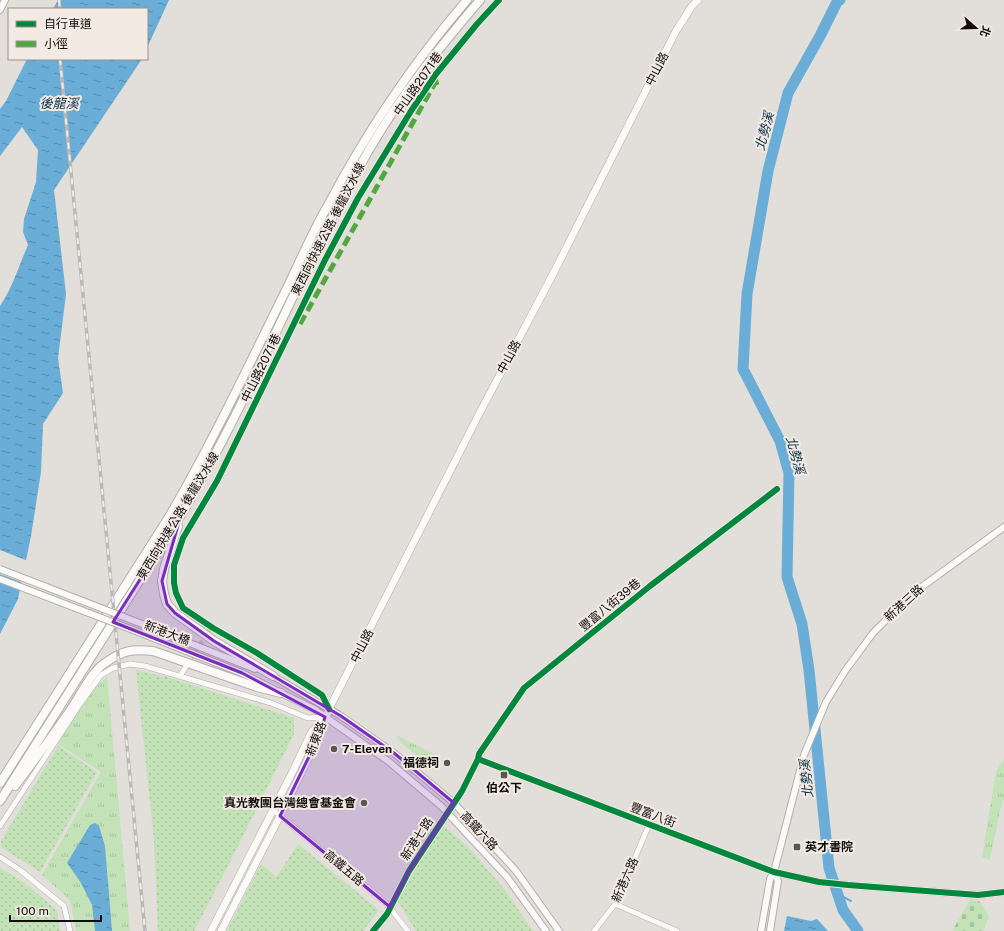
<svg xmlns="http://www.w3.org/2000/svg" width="1004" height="931" font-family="'Public Sans','Noto Sans TC',sans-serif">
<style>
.grass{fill:url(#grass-dots)}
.cemetery{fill:url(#cemetery-stones)}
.park{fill:url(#park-tufts)}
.water{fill:url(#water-ripples)}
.pier{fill:#e2deda}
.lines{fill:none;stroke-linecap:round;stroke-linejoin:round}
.stream{stroke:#6aadd6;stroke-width:2}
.river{stroke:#6aadd6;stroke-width:11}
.minor-tunnel{stroke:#c2bfbb;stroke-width:5;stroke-dasharray:5 2.5;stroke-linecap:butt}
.minor-casing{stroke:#b2afac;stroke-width:6}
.tertiary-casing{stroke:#b2afac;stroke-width:8}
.secondary-casing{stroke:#b2afac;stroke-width:8}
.trunk-casing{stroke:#b2afac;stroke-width:10}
.minor{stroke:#fbfaf9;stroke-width:5}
.tertiary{stroke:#fbfaf9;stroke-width:6}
.secondary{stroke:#fbfaf9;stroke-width:7}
.trunk{stroke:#fbfaf9;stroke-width:8}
.rail-casing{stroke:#bbb9b8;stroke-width:3.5}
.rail{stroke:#f3eae4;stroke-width:2;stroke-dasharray:6;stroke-linecap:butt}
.tertiary-bridge-casing{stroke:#b2afac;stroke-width:8;stroke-linecap:butt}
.tertiary-bridge{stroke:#fbfaf9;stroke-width:6}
.quiet{stroke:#51a841;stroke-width:5;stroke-dasharray:10 5;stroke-linecap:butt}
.cycleway-casing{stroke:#f3eae4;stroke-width:8}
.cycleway{stroke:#00873e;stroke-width:6}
.marked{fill:#7b2cbf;fill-opacity:0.2;stroke:#7b2cbf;stroke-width:3;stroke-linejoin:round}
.poi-dot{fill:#5a5653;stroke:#f3eae4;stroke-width:1.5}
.labels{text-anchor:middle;stroke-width:4;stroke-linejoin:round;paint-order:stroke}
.street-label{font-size:12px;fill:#100d0b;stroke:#f3eae4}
.poi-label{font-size:12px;font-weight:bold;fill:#100d0b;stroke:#f3eae4;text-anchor:start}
.water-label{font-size:13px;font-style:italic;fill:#032e46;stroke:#f3eae4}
</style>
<defs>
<pattern id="grass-dots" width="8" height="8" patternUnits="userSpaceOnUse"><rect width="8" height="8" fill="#c3e2b8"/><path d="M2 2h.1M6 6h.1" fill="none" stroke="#a6c19d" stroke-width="1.8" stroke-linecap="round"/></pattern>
<pattern id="cemetery-stones" width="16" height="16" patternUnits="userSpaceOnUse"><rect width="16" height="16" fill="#c3e2b8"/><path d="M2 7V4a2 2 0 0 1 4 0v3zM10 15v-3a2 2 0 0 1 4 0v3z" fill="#a6c19d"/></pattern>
<pattern id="park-tufts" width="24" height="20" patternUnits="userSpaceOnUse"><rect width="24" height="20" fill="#c3e2b8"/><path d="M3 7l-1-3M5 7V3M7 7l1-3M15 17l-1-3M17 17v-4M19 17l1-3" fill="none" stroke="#a6c19d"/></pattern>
<pattern id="water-ripples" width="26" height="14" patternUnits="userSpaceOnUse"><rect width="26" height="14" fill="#6aadd6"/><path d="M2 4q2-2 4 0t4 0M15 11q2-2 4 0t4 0" fill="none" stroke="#568bac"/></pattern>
</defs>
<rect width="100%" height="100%" fill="#e2deda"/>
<!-- grass -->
<path class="grass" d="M 136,670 L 171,678 L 294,718 L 294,734 L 227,868 L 194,931 L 158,931 L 154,840 Z
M 58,746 L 97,772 L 40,872 L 2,848 L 1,841 Z
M 444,826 L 469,848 L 504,889 L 533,931 L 416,931 L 397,900 L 433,839 Z
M 298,844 L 379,910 L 363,931 L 227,931 L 261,864 L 276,877 Z
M 0,868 L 22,881 L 57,910 L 60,931 L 0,931 Z"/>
<!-- cemetery -->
<path class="cemetery" d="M 970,900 L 979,901 L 989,916 L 983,931 L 952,931 Z"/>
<!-- park -->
<path class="park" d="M 107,676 L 130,931 L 76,931 L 70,900 L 42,875 L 101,772 L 58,744 L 89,695 Z
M 398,736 L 436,755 L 435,771 L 397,739 Z
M 1004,758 L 1004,799 L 1001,806 L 990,860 L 982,857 L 996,772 Z"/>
<!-- water -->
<path class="water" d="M 58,0 L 169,0 L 147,48 L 147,9 L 53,9 Z
M 27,59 L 142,59 L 54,190 L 66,294 L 58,358 L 63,393 L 43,424 L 41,472 L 31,536 L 18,599 L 0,634 L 0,306 C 13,287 19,265 28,245 L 23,232 L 24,219 L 36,182 L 38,150 L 22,127 L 0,156 L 0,109 L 6,101 Z
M 95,823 L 99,826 L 105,846 L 112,931 L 95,931 L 92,905 L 81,883 L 67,863 L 90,825 Z
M 787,916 L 811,921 L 817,919 L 828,931 L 784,931 Z"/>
<!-- pier -->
<path class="pier" d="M 0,550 L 28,561 L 24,583 L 0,574 Z"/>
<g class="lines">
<!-- stream -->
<path class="stream" d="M 838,894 L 851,901"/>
<!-- river -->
<path class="river" d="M 840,0 L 837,2 L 820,36 L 788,93 L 768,171 L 747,294 L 743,369 L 780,441 L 789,473 L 787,577 L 802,624 L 809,670 L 829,868 L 843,910 L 858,931"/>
<!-- minor-tunnel -->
<path class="minor-tunnel" d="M 187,664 L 210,630"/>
<!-- minor casing -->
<g class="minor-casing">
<path id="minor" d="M 180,676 L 187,665
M 329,709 L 322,695 L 257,653 L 213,628 L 183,608 L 176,593 L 174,583 L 174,565 L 183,538 L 217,481 L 325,260 L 358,198 L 411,111 L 436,74 L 477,24 L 499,0
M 478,759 L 774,872
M 273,810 L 386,903 L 408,931
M 0,826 L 80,704 L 101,675 L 113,668 L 130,664 L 145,666 L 271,703 L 308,718 L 325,717
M 0,857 L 20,870 L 64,906 L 70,931
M 615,904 L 677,931
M 373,931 L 387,914 L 409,871 L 462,791 L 478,759 L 479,754 L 524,688 L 650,586 L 777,489
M 594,931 L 615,904 L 649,825"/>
</g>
<!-- tertiary casing -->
<g class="tertiary-casing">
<path id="tertiary" d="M 0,10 L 5,0
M 137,622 L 255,669
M 133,630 L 242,673 L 281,693 L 314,709 L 388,761 L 441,806 L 507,877 L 546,931
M 271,675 L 341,716 L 394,753 L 454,803 L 516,871 L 559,931
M 774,872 L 819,882 L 848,885 L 978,895 L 1004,892
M 761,931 L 770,879 L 774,872 L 804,755 L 826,702 L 845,671 L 873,633 L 912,594 L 1004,527
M 770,931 L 778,881 L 774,872"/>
</g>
<!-- secondary casing -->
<g class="secondary-casing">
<path id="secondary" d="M 211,931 L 293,771 L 311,733 L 324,718
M 221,931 L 280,816 L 317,741 L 329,709 L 478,416 L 553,274 L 676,31 L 692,6 L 698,0"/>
</g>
<!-- trunk casing -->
<g class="trunk-casing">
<path id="trunk" d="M 178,526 L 164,569 L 162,581 L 164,594 L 167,604 L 175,613 L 214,641 L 273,676
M 0,783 L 169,517 C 212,443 249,365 287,288 C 300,261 312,233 327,207 C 366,133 413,63 467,0
M 15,786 C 33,762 52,737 69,712 C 80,697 90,673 105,663 C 123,650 132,649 153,651 L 257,687 L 281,693
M 0,801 L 181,515 C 251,398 300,269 369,150 C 400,96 440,47 480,0"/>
</g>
<!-- minor -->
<use href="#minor" class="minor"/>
<!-- tertiary -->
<use href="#tertiary" class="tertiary"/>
<!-- secondary -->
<use href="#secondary" class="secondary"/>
<!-- trunk -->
<use href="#trunk" class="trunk"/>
<!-- rail casing -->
<g class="rail-casing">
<path id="rail" d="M 59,0 L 60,9
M 60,59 L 145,931"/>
</g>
<!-- rail -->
<use href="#rail" class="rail"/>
<!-- tertiary-bridge casing -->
<g class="tertiary-bridge-casing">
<path id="tertiary-bridge" d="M 0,569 L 137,622
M 0,579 L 133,630"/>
</g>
<!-- tertiary-bridge -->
<use href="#tertiary-bridge" class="tertiary-bridge"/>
<!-- quiet -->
<path class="quiet" d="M 300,324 L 435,83 L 442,81"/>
<!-- cycleway casing -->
<g class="cycleway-casing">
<path id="cycleway" d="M 329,709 L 322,695 L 257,653 L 213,628 L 183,608 L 176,593 L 174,583 L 174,565 L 183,538 L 217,481 L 325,260 L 358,198 L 411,111 L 436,74 L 477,24 L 499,0
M 478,759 L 774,872 L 819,882 L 848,885 L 978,895 L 1004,892
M 373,931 L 387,914 L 409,871 L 462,791 L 478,759 L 479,754 L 524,688 L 650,586 L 777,489"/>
</g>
<!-- cycleway -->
<use href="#cycleway" class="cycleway"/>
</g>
<!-- marked area -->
<path class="marked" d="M 181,515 L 162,581 L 167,604 L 175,613 L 214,641 L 341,716 L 394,753 L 454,803 L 409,871 L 390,907 L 280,816 L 319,736 L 325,717 L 242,673 L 113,622 Z"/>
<!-- markers -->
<g class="poi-dot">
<circle cx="334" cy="749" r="4"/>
<circle cx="447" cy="763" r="4"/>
<rect x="500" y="771" width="8" height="8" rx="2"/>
<circle cx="364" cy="803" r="4"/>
<rect x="793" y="843" width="8" height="8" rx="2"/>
</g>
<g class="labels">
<!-- street labels -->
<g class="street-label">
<text transform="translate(657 69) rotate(-63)" y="4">中山路</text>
<text transform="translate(418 84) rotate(-55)" y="4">中山路2071巷</text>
<text transform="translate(328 229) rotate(-63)" y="4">東西向快速公路 後龍汶水線</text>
<text transform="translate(509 357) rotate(-62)" y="4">中山路</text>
<text transform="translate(261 368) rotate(-64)" y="4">中山路2071巷</text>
<text transform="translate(178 516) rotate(-59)" y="4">東西向快速公路 後龍汶水線</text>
<text transform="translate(904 603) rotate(-42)" y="4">新港三路</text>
<text transform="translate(610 605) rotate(-39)" y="4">豐富八街39巷</text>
<text transform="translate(167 633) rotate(21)" y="4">新港大橋</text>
<text transform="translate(362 646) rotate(-63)" y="4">中山路</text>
<text transform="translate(316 739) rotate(-69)" y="4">新東路</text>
<text transform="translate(653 815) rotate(21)" y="4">豐富八街</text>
<text transform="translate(479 831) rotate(47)" y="4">高鐵六路</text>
<text transform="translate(417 839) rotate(-57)" y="4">新港七路</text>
<text transform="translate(344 868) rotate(40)" y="4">高鐵五路</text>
<text transform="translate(625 880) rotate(-66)" y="4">新港六路</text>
</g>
<!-- poi labels -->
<g class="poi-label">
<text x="342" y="753">7-Eleven</text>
<text x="439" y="767" text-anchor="end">福德祠</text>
<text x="504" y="792" text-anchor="middle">伯公下</text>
<text x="356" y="807" text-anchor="end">真光教團台灣總會基金會</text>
<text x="805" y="851">英才書院</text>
</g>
<!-- water labels -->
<g class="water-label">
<text x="59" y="108">後龍溪</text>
<text transform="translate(764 131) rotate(-75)" y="5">北勢溪</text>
<text transform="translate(796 455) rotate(75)" y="5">北勢溪</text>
<text transform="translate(806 779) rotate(-96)" y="5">北勢溪</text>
</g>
</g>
<!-- legend -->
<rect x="8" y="8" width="140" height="52" fill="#f3eae4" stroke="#98928d"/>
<rect x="16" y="21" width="20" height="6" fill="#00873e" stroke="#98928d"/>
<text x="44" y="28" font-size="12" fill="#100d0b">自行車道</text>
<rect x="16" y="41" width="20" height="6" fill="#51a841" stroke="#98928d"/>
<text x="44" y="48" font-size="12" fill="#100d0b">小徑</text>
<!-- north arrow -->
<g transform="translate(976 28) rotate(110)" stroke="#f3eae4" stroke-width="3" paint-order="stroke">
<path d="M0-3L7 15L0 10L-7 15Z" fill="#100d0b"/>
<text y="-6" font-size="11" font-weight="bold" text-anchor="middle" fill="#100d0b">北</text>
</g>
<!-- scale -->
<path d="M10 915v6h91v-6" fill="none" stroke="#100d0b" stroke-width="2"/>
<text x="16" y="915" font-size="12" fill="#100d0b" stroke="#f3eae4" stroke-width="3" paint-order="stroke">100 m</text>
</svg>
